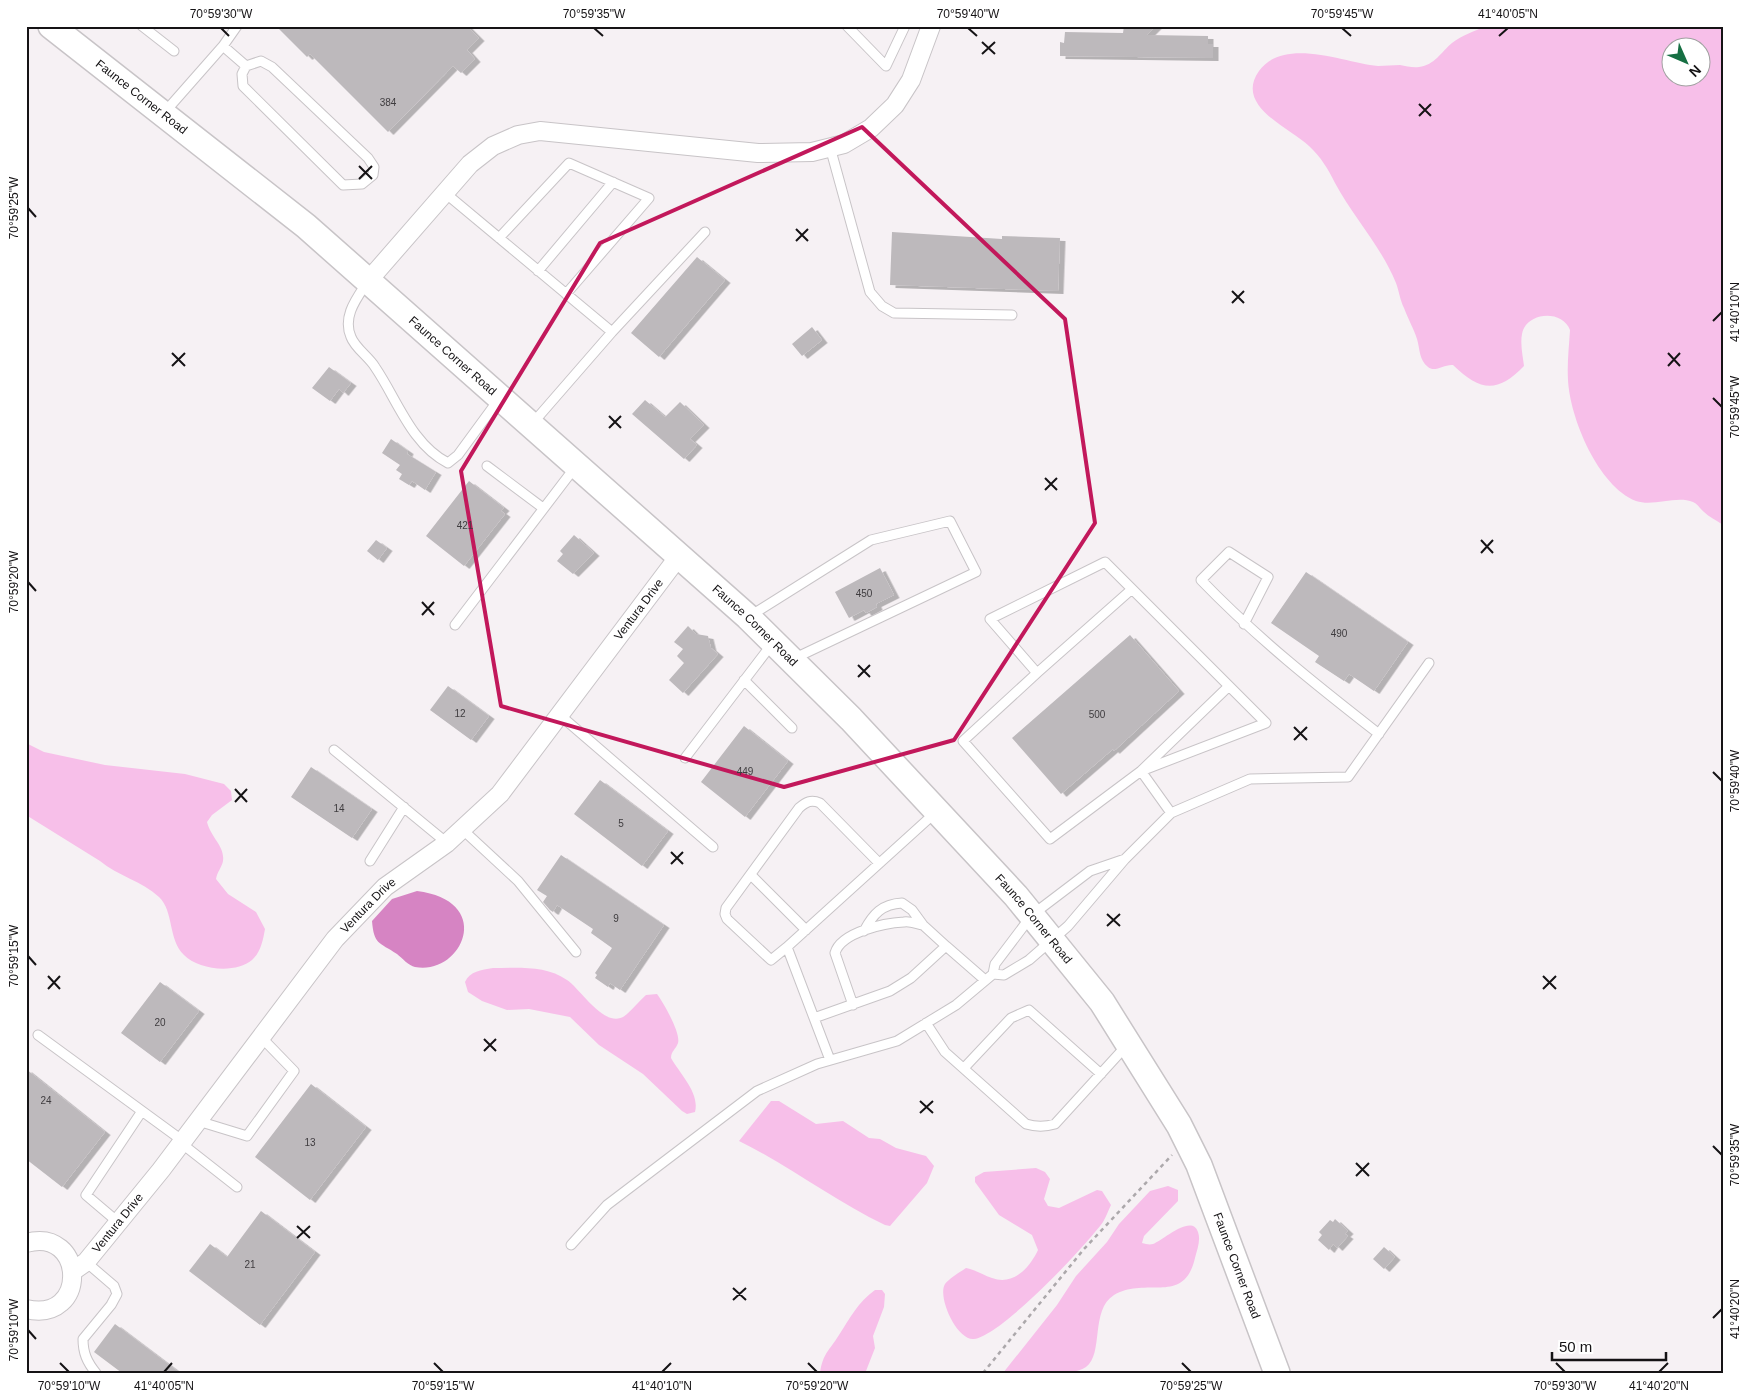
<svg xmlns="http://www.w3.org/2000/svg" width="1749" height="1399" font-family="Helvetica,sans-serif">
<style>
.green{fill:#f7bfe9;fill-rule:evenodd}
.water{fill:#d684c3}
.building{fill:#bdb9bc;filter:url(#shadow)}
.lines{fill:none;stroke-linecap:round;stroke-linejoin:round}
.service-casing{stroke:#c8c4c7;stroke-width:11}
.minor-casing{stroke:#c8c4c7;stroke-width:20}
.secondary-casing{stroke:#c8c4c7;stroke-width:28}
.path{stroke:#aca8ab;stroke-width:2.5;stroke-dasharray:4 4;stroke-linecap:butt}
.service{stroke:#fff;stroke-width:9}
.minor{stroke:#fff;stroke-width:18}
.secondary{stroke:#fff;stroke-width:25}
.marked{fill:none;stroke:#c2185b;stroke-width:4;stroke-linejoin:round}
.ticks{fill:none;stroke:#151315;stroke-width:2}
.labels{text-anchor:middle;stroke-width:5;stroke-linejoin:round;paint-order:stroke}
.number-label{font-size:10px;fill:#3f3c3f}
.street-label{font-size:12px;fill:#151315;stroke:#fff}
.neatline{fill:none;stroke:#151315;stroke-width:2}
.ticks-label{font-size:12px;text-anchor:middle;fill:#151315}
</style>
<defs>
<filter id="shadow"><feDropShadow dx="5.5" dy="3" stdDeviation="0" flood-color="#0004"/></filter>
</defs>
<rect width="100%" height="100%" fill="#f6f1f4"/>
<!-- green -->
<path class="green" d="M 1486,26 L 1723,26 L 1723,525 C 1716,520 1709,517 1704,512 C 1700,509 1698,504 1693,502 C 1676,495 1654,507 1636,501 C 1598,486 1570,418 1568,380 C 1567,363 1569,347 1570,330 C 1562,309 1526,312 1522,334 C 1520,344 1523,357 1524,366 C 1497,394 1480,391 1453,365 C 1444,364 1435,373 1428,367 C 1419,360 1420,349 1417,339 C 1414,329 1408,319 1404,308 C 1400,300 1399,291 1396,283 C 1381,246 1353,217 1335,183 C 1328,169 1321,157 1309,146 C 1290,128 1234,106 1259,71 C 1284,36 1345,63 1378,66 C 1385,66 1393,65 1400,65 C 1406,66 1413,68 1419,67 C 1435,65 1441,52 1452,43 C 1462,35 1475,31 1486,26 ZM 1672,48 L 1702,48 L 1702,78 L 1672,78 Z
M 26,743 L 44,752 L 105,765 L 185,774 L 224,784 L 231,791 L 232,800 L 212,815 L 207,822 C 211,838 225,846 223,861 C 222,867 217,872 216,879 L 228,894 L 256,912 L 265,929 C 263,940 261,952 252,960 C 236,974 198,970 184,955 C 168,940 174,911 159,897 C 142,881 118,876 100,861 L 26,815 Z
M 493,968 C 517,968 546,965 567,980 C 582,990 607,1033 627,1014 C 634,1008 639,1001 646,995 L 657,994 C 663,1002 681,1033 678,1043 C 676,1049 671,1051 671,1058 C 680,1074 700,1093 695,1112 L 687,1114 L 682,1111 L 643,1074 L 599,1045 L 570,1017 L 529,1009 L 507,1010 L 482,1001 L 468,992 L 465,982 C 470,971 481,970 493,968 Z
M 771,1101 L 779,1101 L 816,1124 L 843,1121 L 869,1138 L 880,1139 L 896,1148 L 926,1156 L 934,1166 L 927,1183 L 890,1226 L 885,1225 C 834,1201 790,1166 739,1141 Z
M 1036,1168 L 1045,1172 L 1050,1179 L 1044,1199 L 1048,1206 L 1059,1208 L 1097,1190 L 1102,1191 L 1111,1205 C 1108,1211 1106,1217 1103,1222 C 1085,1247 1002,1335 974,1339 C 957,1341 937,1297 945,1284 C 950,1278 960,1272 966,1268 C 976,1270 983,1275 992,1278 C 1014,1286 1030,1267 1038,1250 L 1032,1235 L 999,1215 L 975,1182 L 975,1177 L 984,1172 Z
M 1168,1186 L 1178,1190 L 1178,1201 L 1144,1236 L 1142,1243 C 1146,1244 1149,1245 1153,1244 C 1162,1241 1192,1213 1198,1232 C 1201,1240 1197,1250 1195,1258 C 1184,1306 1146,1276 1114,1295 C 1090,1310 1104,1354 1086,1367 C 1070,1378 1023,1373 1003,1373 L 1057,1305 L 1076,1276 L 1107,1242 L 1119,1224 L 1150,1191 Z
M 875,1290 L 882,1290 L 885,1294 L 884,1307 L 873,1336 L 875,1348 L 866,1371 L 864,1373 L 820,1373 C 823,1353 829,1351 839,1335 C 850,1318 858,1302 875,1290 Z"/>
<!-- water -->
<path class="water" d="M 417,891 C 496,901 462,976 415,967 C 409,966 402,958 397,954 C 379,942 374,945 372,921 L 392,899 Z"/>
<!-- building -->
<path class="building" d="M 276,26 L 467,26 L 479,38 L 467,50 L 475,59 L 461,73 L 453,66 L 388,132 L 310,54 L 307,57 Z
M 1124,26 L 1156,26 L 1147,35 L 1208,36 L 1208,44 L 1213,44 L 1213,58 L 1060,56 L 1060,42 L 1064,43 L 1065,32 L 1123,33 Z
M 892,232 L 1002,239 L 1002,236 L 1060,238 L 1058,291 L 890,285 Z
M 697,257 L 725,280 L 659,357 L 631,333 Z
M 812,327 L 822,340 L 802,356 L 792,344 Z
M 329,367 L 351,383 L 343,393 L 339,389 L 330,401 L 312,388 Z
M 645,400 L 665,417 L 680,402 L 704,425 L 690,439 L 697,445 L 684,459 L 632,414 Z
M 391,439 L 408,451 L 407,454 L 436,472 L 425,490 L 412,481 L 409,485 L 399,479 L 402,474 L 396,470 L 400,465 L 382,453 Z
M 469,481 L 504,508 L 501,511 L 505,514 L 464,566 L 426,536 Z
M 574,535 L 594,553 L 573,574 L 557,561 L 563,554 L 560,551 Z
M 376,540 L 387,548 L 378,560 L 367,551 Z
M 880,568 L 894,595 L 876,604 L 877,607 L 866,613 L 864,610 L 849,618 L 835,592 Z
M 1306,572 L 1408,642 L 1374,691 L 1349,674 L 1344,681 L 1315,662 L 1319,656 L 1271,623 Z
M 688,626 L 696,634 L 708,636 L 711,648 L 718,654 L 683,693 L 669,680 L 684,663 L 677,656 L 683,649 L 674,642 Z
M 1130,635 L 1179,691 L 1114,751 L 1113,749 L 1061,794 L 1012,738 Z
M 448,686 L 489,716 L 471,740 L 430,710 Z
M 744,726 L 788,761 L 745,817 L 701,782 Z
M 311,767 L 372,809 L 352,838 L 291,797 Z
M 600,780 L 668,831 L 642,866 L 574,814 Z
M 561,855 L 664,925 L 620,990 L 610,983 L 608,987 L 595,978 L 597,975 L 595,973 L 612,948 L 591,933 L 593,929 L 557,905 L 553,912 L 550,910 L 543,902 L 547,896 L 537,890 Z
M 160,982 L 199,1011 L 160,1062 L 121,1033 Z
M 26,1069 L 105,1132 L 62,1187 L 26,1159 Z
M 311,1084 L 366,1127 L 310,1200 L 255,1157 Z
M 261,1211 L 315,1252 L 260,1325 L 189,1271 L 210,1244 L 227,1257 Z
M 1335,1219 L 1348,1231 L 1345,1234 L 1348,1236 L 1337,1248 L 1333,1244 L 1329,1250 L 1318,1240 L 1322,1235 L 1319,1232 L 1330,1220 L 1333,1222 Z
M 1384,1247 L 1395,1257 L 1384,1269 L 1373,1259 Z
M 115,1324 L 180,1373 L 122,1373 L 94,1352 Z"/>
<g class="lines">
<!-- service casing -->
<g class="service-casing">
<path id="service" d="M 142,26 L 174,51
M 847,26 L 886,66 L 905,26
M 223,46 L 237,26
M 261,61 L 272,67 L 368,158 L 374,167 L 373,175 L 362,184 L 343,185 L 243,86 L 242,74 L 246,66 Z
M 164,113 L 223,46 L 246,66
M 830,147 L 870,292 L 882,306 L 894,313 L 1012,315
M 444,192 L 612,332 L 705,232
M 499,238 L 569,163 L 649,198 L 566,294
M 538,271 L 613,182
M 368,281 C 357,298 342,316 351,337 C 355,348 369,357 375,367 C 397,399 411,444 448,463 L 458,455 L 499,399
M 532,424 L 612,332
M 487,466 L 543,508
M 750,616 L 871,540 L 950,521 L 976,572 L 793,659
M 1244,624 L 1268,577 L 1229,552 L 1201,580 C 1257,638 1315,684 1379,734
M 455,625 L 576,466
M 1037,673 L 1132,589
M 744,680 L 792,728
M 561,716 L 713,847
M 334,750 L 447,843
M 685,758 L 772,644
M 1171,813 L 1141,771 L 1266,723 L 1105,562 L 990,619 L 1037,673 L 963,741 L 1050,839 L 1141,771 L 1229,686
M 463,830 L 518,881 L 576,952
M 370,861 L 404,807
M 751,875 L 806,930
M 864,931 C 873,914 882,904 902,903 L 912,910 L 923,925 L 946,946
M 787,947 L 771,960 L 727,919 L 725,914 L 726,908 L 799,808 C 806,802 811,799 820,803 L 879,863
M 993,974 L 1004,975 L 1029,960 L 1068,926 L 1125,859 L 1171,813 L 1250,779 L 1348,777 L 1429,663
M 853,1005 L 835,953 C 841,932 885,923 904,922 C 910,921 917,924 923,925
M 814,1018 L 787,947 L 936,812
M 926,1023 L 945,1052 L 1026,1124 C 1036,1127 1045,1127 1055,1124 L 1127,1045
M 38,1035 L 183,1141
M 830,1060 L 814,1018 L 890,991 L 911,978 L 946,946 L 985,980
M 964,1068 L 1011,1018 L 1029,1010 L 1101,1074
M 198,1121 L 247,1136 L 294,1071 L 260,1036
M 181,1143 L 237,1187
M 119,1223 L 86,1195 L 142,1111
M 571,1245 L 607,1205 L 757,1091 L 817,1064 L 897,1041 L 956,1005 L 993,974 L 995,964 L 1032,915 L 1090,871 L 1125,859
M 86,1262 L 114,1286 L 117,1294 L 111,1305 L 83,1339 C 83,1353 87,1362 96,1373"/>
</g>
<!-- minor casing -->
<g class="minor-casing">
<g id="minor">
<path d="M 368,281 L 470,164 L 493,146 L 518,135 L 540,131 L 758,153 L 812,152 L 844,144 L 871,128 L 895,105 L 911,80 L 931,26"/>
<path d="M 26,1243 C 86,1226 89,1324 26,1309"/>
<path id="s1" d="M 73,1271 L 86,1262 L 161,1170 L 335,939 L 385,887 L 447,843 L 500,794 L 679,556"/>
</g>
</g>
<!-- secondary casing -->
<g class="secondary-casing">
<g id="secondary">
<path id="s2" d="M 51,26 L 306,226 L 748,617 L 851,719 L 1016,896 L 1102,1002 L 1179,1125 L 1199,1165 L 1277,1373"/>
</g>
</g>
<!-- path -->
<path class="path" d="M 983,1373 L 1084,1249 L 1172,1155"/>
<!-- service -->
<use href="#service" class="service"/>
<!-- minor -->
<use href="#minor" class="minor"/>
<!-- secondary -->
<use href="#secondary" class="secondary"/>
</g>
<!-- marked area -->
<path class="marked" d="M 862,127 L 1065,319 L 1095,523 L 954,740 L 784,787 L 501,706 L 461,471 L 600,243 Z"/>
<!-- ticks -->
<path class="ticks" d="M 221,28 L 229,36M 594,28 L 603,36M 968,28 L 977,36M 1342,28 L 1351,36M 1499,36 L 1508,28M 982,42 L 995,54M 982,54 L 995,42M 1419,104 L 1431,116M 1419,116 L 1431,104M 359,166 L 372,179M 359,179 L 372,166M 28,208 L 36,217M 796,229 L 808,241M 796,241 L 808,229M 1232,291 L 1244,303M 1232,303 L 1244,291M 1713,321 L 1722,312M 172,353 L 185,366M 1668,353 L 1680,366M 172,366 L 185,353M 1668,366 L 1680,353M 1713,398 L 1722,407M 609,416 L 621,428M 609,428 L 621,416M 1045,478 L 1057,490M 1045,490 L 1057,478M 1481,540 L 1493,553M 1481,553 L 1493,540M 28,582 L 36,591M 422,602 L 434,615M 422,615 L 434,602M 858,665 L 870,677M 858,677 L 870,665M 1294,727 L 1307,740M 1294,740 L 1307,727M 1713,772 L 1722,781M 235,789 L 247,802M 235,802 L 247,789M 671,852 L 683,864M 671,864 L 683,852M 1107,914 L 1120,926M 1107,926 L 1120,914M 28,956 L 36,965M 48,976 L 60,989M 1543,976 L 1556,989M 48,989 L 60,976M 1543,989 L 1556,976M 484,1039 L 496,1051M 484,1051 L 496,1039M 920,1101 L 933,1113M 920,1113 L 933,1101M 1713,1146 L 1722,1155M 1356,1163 L 1369,1176M 1356,1176 L 1369,1163M 297,1226 L 310,1238M 297,1238 L 310,1226M 733,1288 L 746,1300M 733,1300 L 746,1288M 1713,1318 L 1722,1309M 28,1330 L 36,1339M 60,1363 L 69,1372M 434,1363 L 443,1372M 808,1363 L 817,1372M 1182,1363 L 1191,1372M 1556,1363 L 1565,1372M 164,1372 L 172,1363M 662,1372 L 671,1363M 1659,1372 L 1668,1363"/>
<g class="labels">
<!-- number labels -->
<g class="number-label">
<text x="388" y="106">384</text>
<text x="465" y="529">421</text>
<text x="864" y="597">450</text>
<text x="1339" y="637">490</text>
<text x="460" y="717">12</text>
<text x="1097" y="718">500</text>
<text x="745" y="775">449</text>
<text x="339" y="812">14</text>
<text x="621" y="827">5</text>
<text x="616" y="922">9</text>
<text x="160" y="1026">20</text>
<text x="46" y="1104">24</text>
<text x="310" y="1146">13</text>
<text x="250" y="1268">21</text>
</g>
<!-- street labels -->
<g class="street-label">
<text dy="4" stroke="none"><textPath href="#s2" startOffset="115">Faunce Corner Road</textPath></text>
<text dy="4" stroke="none"><textPath href="#s2" startOffset="520">Faunce Corner Road</textPath></text>
<text dy="4" stroke="none"><textPath href="#s1" startOffset="875">Ventura Drive</textPath></text>
<text dy="4" stroke="none"><textPath href="#s2" startOffset="925">Faunce Corner Road</textPath></text>
<text dy="4" stroke="none"><textPath href="#s1" startOffset="471">Ventura Drive</textPath></text>
<text dy="4" stroke="none"><textPath href="#s2" startOffset="1330">Faunce Corner Road</textPath></text>
<text dy="4" stroke="none"><textPath href="#s1" startOffset="66">Ventura Drive</textPath></text>
<text dy="4" stroke="none"><textPath href="#s2" startOffset="1735">Faunce Corner Road</textPath></text>
</g>
</g>
<!-- border -->
<rect width="1749" height="1399" fill="none" stroke="#ffffff" stroke-width="55"/>
<!-- north arrow -->
<g transform="translate(1686 62) rotate(135)"><circle r="24" fill="#ffffff" stroke="#a1a1a1"/>
<path d="M0-4L9 19L0 12L-9 19Z" fill="#166f43"/>
<text y="-8" font-size="14" font-weight="bold" text-anchor="middle" fill="#151315">N</text>
</g>
<!-- scale -->
<path d="M1552 1352v8h114v-8" fill="none" stroke="#151315" stroke-width="2.5"/>
<text x="1559" y="1352" font-size="15" fill="#151315" stroke="#ffffff" stroke-width="4" paint-order="stroke">50 m</text>
<rect x="28" y="28" width="1694" height="1344" class="neatline"/>
<g class="ticks-label">
<text x="221" y="18">70°59'30"W</text>
<text x="594" y="18">70°59'35"W</text>
<text x="968" y="18">70°59'40"W</text>
<text x="1342" y="18">70°59'45"W</text>
<text x="1508" y="18">41°40'05"N</text>
<text transform="translate(14 208) rotate(-90)" y="4">70°59'25"W</text>
<text transform="translate(1735 312) rotate(-90)" y="4">41°40'10"N</text>
<text transform="translate(1735 407) rotate(-90)" y="4">70°59'45"W</text>
<text transform="translate(14 582) rotate(-90)" y="4">70°59'20"W</text>
<text transform="translate(1735 781) rotate(-90)" y="4">70°59'40"W</text>
<text transform="translate(14 956) rotate(-90)" y="4">70°59'15"W</text>
<text transform="translate(1735 1155) rotate(-90)" y="4">70°59'35"W</text>
<text transform="translate(1735 1309) rotate(-90)" y="4">41°40'20"N</text>
<text transform="translate(14 1330) rotate(-90)" y="4">70°59'10"W</text>
<text x="69" y="1390">70°59'10"W</text>
<text x="164" y="1390">41°40'05"N</text>
<text x="443" y="1390">70°59'15"W</text>
<text x="662" y="1390">41°40'10"N</text>
<text x="817" y="1390">70°59'20"W</text>
<text x="1191" y="1390">70°59'25"W</text>
<text x="1565" y="1390">70°59'30"W</text>
<text x="1659" y="1390">41°40'20"N</text>
</g>
</svg>
